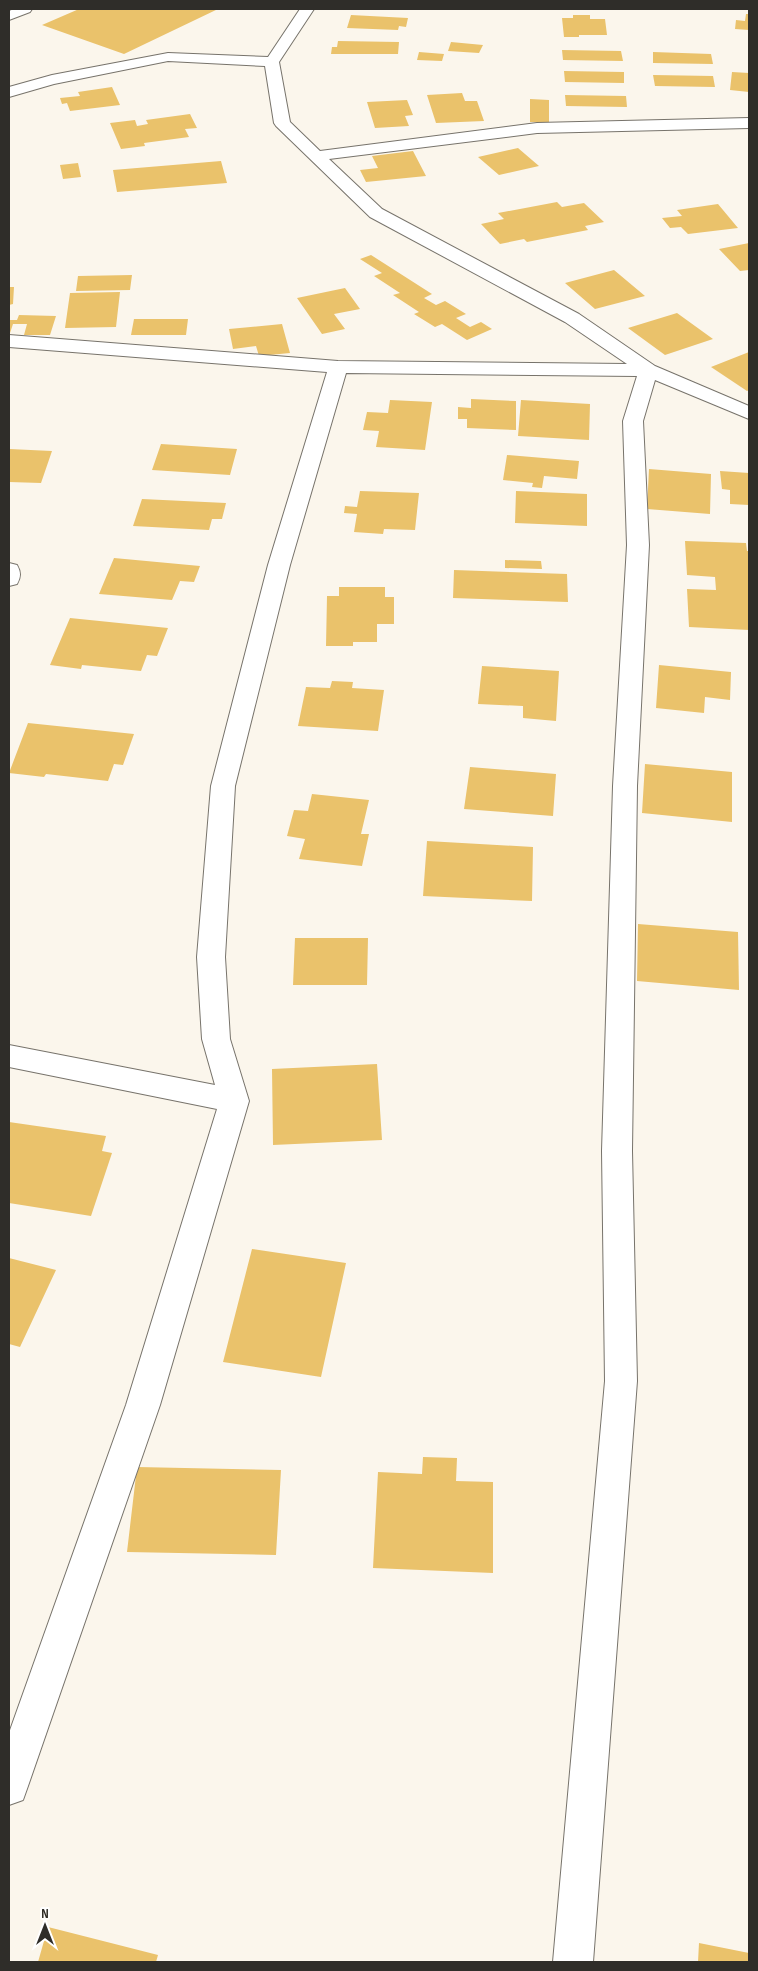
<svg xmlns="http://www.w3.org/2000/svg" width="758" height="1971" font-family="'Sofia Sans Condensed',sans-serif">
<style>
.building{fill:#eac26b}
.lines{fill:none;stroke-linecap:round;stroke-linejoin:round}
.minor-casing{stroke:#77736b;stroke-width:2}
.minor{fill:#fff;fill-rule:evenodd}
</style>
<rect width="100%" height="100%" fill="#fbf6ec"/>
<!-- building -->
<path class="building" d="M 79,9 L 218,9 L 124,54 L 42,25 Z
M 746,14 L 749,14 L 749,30 L 735,29 L 736,20 L 745,21 Z
M 351,15 L 408,18 L 406,27 L 399,26 L 398,30 L 347,28 Z
M 573,15 L 590,15 L 590,19 L 605,19 L 607,35 L 579,35 L 579,37 L 564,37 L 562,18 L 573,18 Z
M 338,41 L 399,42 L 398,54 L 331,54 L 332,47 L 337,47 Z
M 451,42 L 483,45 L 479,53 L 448,51 Z
M 562,50 L 621,51 L 623,61 L 563,60 Z
M 419,52 L 444,54 L 442,61 L 417,60 Z
M 653,52 L 711,54 L 713,64 L 653,63 Z
M 564,71 L 624,72 L 624,83 L 565,82 Z
M 732,72 L 749,73 L 749,92 L 730,90 Z
M 653,75 L 713,76 L 715,87 L 655,86 Z
M 112,87 L 120,105 L 70,111 L 67,103 L 62,104 L 60,98 L 80,96 L 78,92 Z
M 462,93 L 465,101 L 477,101 L 484,121 L 436,123 L 427,95 Z
M 565,95 L 626,96 L 627,107 L 566,106 Z
M 530,99 L 549,100 L 549,122 L 530,122 Z
M 407,100 L 413,115 L 405,116 L 409,126 L 375,128 L 367,102 Z
M 190,114 L 197,128 L 185,129 L 189,137 L 144,143 L 145,146 L 121,149 L 110,123 L 135,120 L 137,126 L 148,124 L 146,120 Z
M 518,148 L 539,166 L 499,175 L 478,157 Z
M 413,151 L 426,176 L 366,182 L 360,170 L 378,168 L 372,156 Z
M 221,161 L 227,183 L 117,192 L 113,170 Z
M 78,163 L 81,177 L 63,179 L 60,165 Z
M 557,202 L 562,207 L 584,203 L 604,222 L 585,226 L 588,230 L 527,242 L 524,239 L 500,244 L 481,224 L 504,219 L 498,213 Z
M 718,204 L 738,228 L 688,234 L 681,227 L 670,228 L 662,218 L 682,216 L 677,210 Z
M 749,243 L 749,270 L 740,271 L 719,249 Z
M 371,255 L 432,294 L 424,298 L 436,305 L 445,301 L 466,314 L 456,318 L 470,327 L 481,322 L 492,329 L 467,340 L 442,324 L 435,327 L 414,314 L 419,312 L 393,295 L 400,293 L 374,276 L 382,273 L 360,259 Z
M 614,270 L 645,296 L 595,309 L 565,283 Z
M 132,275 L 130,290 L 76,291 L 78,276 Z
M 9,287 L 14,287 L 13,304 L 9,305 Z
M 345,288 L 360,309 L 334,314 L 345,329 L 322,334 L 297,298 Z
M 120,292 L 116,327 L 65,328 L 70,293 Z
M 677,313 L 713,339 L 665,355 L 628,328 Z
M 19,315 L 56,316 L 50,335 L 24,335 L 27,324 L 13,324 L 9,336 L 9,320 L 17,320 Z
M 134,319 L 188,319 L 186,335 L 131,335 Z
M 282,324 L 290,353 L 259,356 L 256,346 L 233,349 L 229,329 Z
M 749,352 L 749,390 L 747,391 L 711,367 Z
M 471,399 L 516,401 L 516,430 L 467,428 L 467,419 L 458,419 L 458,407 L 471,408 Z
M 390,400 L 432,402 L 425,450 L 376,447 L 379,431 L 363,430 L 367,412 L 388,413 Z
M 521,400 L 590,404 L 589,440 L 518,436 Z
M 161,444 L 237,449 L 230,475 L 152,470 Z
M 9,449 L 52,451 L 41,483 L 9,482 Z
M 507,455 L 579,461 L 577,479 L 544,476 L 542,488 L 532,487 L 533,483 L 503,480 Z
M 649,469 L 711,474 L 710,514 L 647,509 Z
M 720,471 L 749,473 L 749,505 L 730,504 L 730,490 L 722,489 Z
M 360,491 L 419,493 L 415,530 L 384,529 L 383,534 L 354,532 L 357,514 L 344,513 L 345,506 L 357,507 Z
M 516,491 L 587,494 L 587,526 L 515,523 Z
M 142,499 L 226,503 L 222,519 L 212,519 L 209,530 L 133,526 Z
M 685,541 L 746,543 L 747,551 L 749,551 L 749,630 L 689,627 L 687,589 L 716,590 L 715,577 L 687,575 Z
M 114,558 L 200,566 L 194,582 L 180,581 L 172,600 L 99,594 Z
M 505,560 L 541,561 L 542,569 L 505,568 Z
M 454,570 L 567,574 L 568,602 L 453,598 Z
M 339,587 L 385,587 L 385,597 L 394,597 L 394,624 L 377,624 L 377,642 L 353,642 L 353,646 L 326,646 L 327,596 L 339,596 Z
M 70,618 L 168,628 L 157,656 L 147,655 L 141,671 L 82,665 L 81,669 L 50,665 Z
M 659,665 L 731,672 L 730,700 L 705,697 L 704,713 L 656,708 Z
M 482,666 L 559,671 L 556,721 L 523,718 L 523,706 L 478,704 Z
M 332,681 L 353,682 L 352,688 L 384,690 L 378,731 L 298,726 L 306,687 L 330,688 Z
M 28,723 L 134,734 L 123,765 L 114,764 L 108,781 L 46,774 L 44,777 L 9,773 Z
M 645,764 L 732,772 L 732,822 L 642,813 Z
M 470,767 L 556,774 L 553,816 L 464,809 Z
M 312,794 L 369,800 L 361,834 L 369,834 L 362,866 L 299,859 L 305,839 L 287,836 L 294,810 L 308,811 Z
M 427,841 L 533,847 L 532,901 L 423,896 Z
M 638,924 L 738,932 L 739,990 L 637,981 Z
M 295,938 L 368,938 L 367,985 L 293,985 Z
M 377,1064 L 382,1140 L 273,1145 L 272,1069 Z
M 9,1122 L 106,1136 L 102,1151 L 112,1153 L 91,1216 L 9,1203 Z
M 252,1249 L 346,1263 L 321,1377 L 223,1362 Z
M 9,1258 L 56,1270 L 20,1347 L 9,1344 Z
M 423,1457 L 457,1458 L 456,1481 L 493,1482 L 493,1573 L 373,1568 L 378,1472 L 422,1474 Z
M 137,1467 L 281,1470 L 276,1555 L 127,1552 Z
M 48,1927 L 158,1955 L 156,1962 L 38,1962 Z
M 699,1943 L 749,1953 L 749,1962 L 698,1962 Z"/>
<g class="lines">
<!-- minor casing -->
<g class="minor-casing">
<path id="minor" d="M 14,9 L 32,9 L 30,12 L 9,20 L 9,11 Z
M 300,9 L 314,9 L 279,62 L 290,122 L 320,151 L 537,123 L 749,118 L 749,128 L 537,133 L 329,159 L 382,209 L 579,314 L 655,366 L 749,406 L 749,419 L 655,380 L 643,421 L 649,545 L 637,786 L 632,1151 L 637,1381 L 593,1962 L 553,1962 L 605,1381 L 602,1151 L 613,786 L 627,545 L 623,421 L 637,376 L 346,373 L 290,565 L 235,786 L 225,957 L 230,1039 L 249,1101 L 160,1405 L 28,1786 L 23,1800 L 9,1805 L 9,1733 L 126,1405 L 217,1109 L 9,1067 L 9,1045 L 215,1085 L 202,1039 L 197,957 L 211,786 L 268,565 L 327,372 L 9,347 L 9,335 L 338,361 L 627,364 L 565,322 L 370,217 L 276,126 L 274,123 L 265,66 L 168,61 L 54,84 L 9,97 L 9,87 L 52,75 L 168,53 L 268,57 Z
M 9,563 L 17,565 C 21,572 21,577 17,584 L 9,586 Z"/>
</g>
<!-- minor -->
<use href="#minor" class="minor"/>
</g>
<!-- border -->
<rect width="758" height="1971" fill="none" stroke="#2f2d29" stroke-width="20"/>
<!-- north arrow -->
<g transform="translate(45 1926)" stroke="#ffffff" stroke-width="4" paint-order="stroke">
<path d="M0-4L9 19L0 12L-9 19Z" fill="#2f2d29"/>
<text y="-8" font-size="14" font-weight="bold" text-anchor="middle" fill="#2f2d29">N</text>
</g>
</svg>
